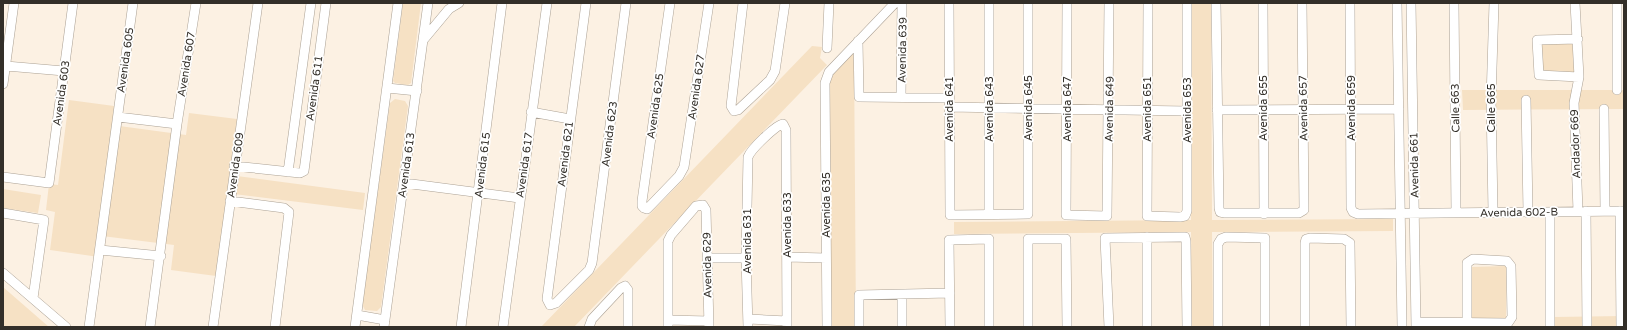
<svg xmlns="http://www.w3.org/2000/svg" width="1627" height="330" font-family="'Varela Round',sans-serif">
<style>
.green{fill:#f6e1c4}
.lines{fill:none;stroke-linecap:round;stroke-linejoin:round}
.minor-casing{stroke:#aca295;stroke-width:10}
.minor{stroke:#fff;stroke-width:9}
.labels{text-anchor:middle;stroke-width:3.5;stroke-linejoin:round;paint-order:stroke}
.street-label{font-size:11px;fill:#332f29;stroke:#fff}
</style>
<rect width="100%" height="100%" fill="#fcf1e3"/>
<!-- green -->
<path class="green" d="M 403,3 L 421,3 L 411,83 L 408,85 L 395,83 L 393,81 Z
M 1190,3 L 1211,3 L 1212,220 L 1393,219 L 1393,231 L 1212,232 L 1213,327 L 1192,327 L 1191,232 L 954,234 L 954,222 L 1191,220 Z
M 1540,42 L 1576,42 L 1576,74 L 1541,74 Z
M 812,46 L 822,47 L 820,58 L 827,65 L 574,327 L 541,327 Z
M 854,50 L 856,327 L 831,327 L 830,78 Z
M 1462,90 L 1624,90 L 1624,109 L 1463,110 Z
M 395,99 L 405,101 L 408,106 L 381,307 L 377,311 L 365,310 L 362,304 L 390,103 Z
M 69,100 L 114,106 L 112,125 L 186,135 L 189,113 L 237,119 L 216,276 L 171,270 L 174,245 L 102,236 L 99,257 L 50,250 L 55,212 L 46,210 L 49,184 L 58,185 Z
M 237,176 L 365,193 L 363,210 L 234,194 Z
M 3,189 L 41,195 L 38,213 L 3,208 Z
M 1506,266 L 1506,319 L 1472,319 L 1471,267 Z
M 3,287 L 49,327 L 3,327 Z
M 1624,316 L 1624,327 L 1553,327 L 1553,317 Z"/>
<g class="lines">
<!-- minor casing -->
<g class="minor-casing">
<path id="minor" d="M 586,3 L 547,299 L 550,305 L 556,303 L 589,270 L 592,263 L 626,3
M 670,3 L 642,201 L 642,206 L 644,208 L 647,209 L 651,205 L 679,176 L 684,167 L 709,3
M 743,3 L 731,106 L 734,111 L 738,110 L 770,80 L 775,71 L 785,3
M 949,3 L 950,215 L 1028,214 L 1028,3
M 989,3 L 989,214
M 1067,3 L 1066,215 L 1107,216 L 1109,3
M 1148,3 L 1147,216 L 1180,217 L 1185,216 L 1187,211 L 1187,3
M 1216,3 L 1219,208 L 1220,212 L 1225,213 L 1299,213 L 1304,210 L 1302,3
M 1263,3 L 1264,214
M 1350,3 L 1351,208 L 1353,212 L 1358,214 L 1624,211
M 1397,3 L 1402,327
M 1411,3 L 1416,327
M 1454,3 L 1456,213
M 1575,3 L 1579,77 L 1539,75 L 1537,40 L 1578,39
M 1617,3 L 1617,90
M 424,39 L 449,9 L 459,3
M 858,41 L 859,97 L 949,98
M 827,48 L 829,3
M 6,66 L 64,71
M 3,84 L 14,3
M 387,88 L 417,91
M 901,97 L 902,3
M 1526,100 L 1528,212
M 949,107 L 1187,111
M 1604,109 L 1605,211
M 1217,110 L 1399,109
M 531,112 L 570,119
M 118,117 L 177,124
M 234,166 L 300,173 L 304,171 L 326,3
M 288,172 L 311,3
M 3,177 L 49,183 L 73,3
M 404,183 L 519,198
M 230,201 L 284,208 L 289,212 L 275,327
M 1578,211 L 1574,103 L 1579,77
M 1586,211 L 1587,327
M 1620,211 L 1621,327
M 1493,212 L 1491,100 L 1494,3
M 1550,212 L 1550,327
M 3,213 L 44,220 L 33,298
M 100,250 L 161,256
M 787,257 L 826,258
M 707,258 L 746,258
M 3,273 L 66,327
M 357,315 L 385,320
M 748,319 L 787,321
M 668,320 L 709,321
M 1416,322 L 1506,323 L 1508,323 L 1512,317 L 1511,266 L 1507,261 L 1473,259 L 1467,263 L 1467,323
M 89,327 L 133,3
M 150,327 L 177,124 L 196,3
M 213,327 L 258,3
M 355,327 L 398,3
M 384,327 L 428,3
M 461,327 L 502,3
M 503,327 L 547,3
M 589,327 L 592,319 L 621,288 L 625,286 L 628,290 L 628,327
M 668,327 L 668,241 L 671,235 L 696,206 L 703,205 L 706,210 L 709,327
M 748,327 L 746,258 L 748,157 C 751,149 776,125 783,124 L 786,130 L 787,327
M 827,327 L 825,83 L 829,72 L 895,3
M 859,327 L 859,295 L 950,293
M 902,327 L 902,295
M 950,327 L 949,240 L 989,239 L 989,327
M 1028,327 L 1028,239 L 1066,239 L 1067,327
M 1109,327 L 1105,238 L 1181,237 L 1185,237 L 1186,241 L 1187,327
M 1147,327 L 1147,237
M 1218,327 L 1218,244 L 1221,239 L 1226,237 L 1265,238 L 1265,327
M 1305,327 L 1305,243 L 1306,239 L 1310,238 L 1344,239 L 1350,243 L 1351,327"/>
</g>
<!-- minor -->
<use href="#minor" class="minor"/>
</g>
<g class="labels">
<!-- street labels -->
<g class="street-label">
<text transform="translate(902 50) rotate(-89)" y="4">Avenida 639</text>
<text transform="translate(125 60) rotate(-82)" y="4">Avenida 605</text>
<text transform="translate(186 64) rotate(-81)" y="4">Avenida 607</text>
<text transform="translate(696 87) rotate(-82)" y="4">Avenida 627</text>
<text transform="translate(314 88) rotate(-82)" y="4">Avenida 611</text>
<text transform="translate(61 93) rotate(-82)" y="4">Avenida 603</text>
<text transform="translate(655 106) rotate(-82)" y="4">Avenida 625</text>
<text transform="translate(1028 108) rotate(-90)" y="4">Avenida 645</text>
<text transform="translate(1263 108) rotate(-90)" y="4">Avenida 655</text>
<text transform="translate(1303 108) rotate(-91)" y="4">Avenida 657</text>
<text transform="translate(1351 108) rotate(-90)" y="4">Avenida 659</text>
<text transform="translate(1455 108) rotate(-91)" y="4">Calle 663</text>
<text transform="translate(1491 108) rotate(-90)" y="4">Calle 665</text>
<text transform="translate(949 109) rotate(-90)" y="4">Avenida 641</text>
<text transform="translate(989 109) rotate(-90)" y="4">Avenida 643</text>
<text transform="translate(1067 109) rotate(-90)" y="4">Avenida 647</text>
<text transform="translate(1109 109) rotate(-89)" y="4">Avenida 649</text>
<text transform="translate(1147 109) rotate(-90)" y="4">Avenida 651</text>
<text transform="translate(1187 110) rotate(-90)" y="4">Avenida 653</text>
<text transform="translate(609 134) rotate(-83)" y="4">Avenida 623</text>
<text transform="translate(1575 144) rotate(-92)" y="4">Andador 669</text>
<text transform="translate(565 154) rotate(-83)" y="4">Avenida 621</text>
<text transform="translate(235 165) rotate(-82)" y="4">Avenida 609</text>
<text transform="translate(406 165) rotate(-82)" y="4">Avenida 613</text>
<text transform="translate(482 165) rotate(-83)" y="4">Avenida 615</text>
<text transform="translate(524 165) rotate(-82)" y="4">Avenida 617</text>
<text transform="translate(1414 165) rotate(-91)" y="4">Avenida 661</text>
<text transform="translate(826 205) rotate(-90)" y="4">Avenida 635</text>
<text transform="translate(1519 212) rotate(-1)" y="4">Avenida 602-B</text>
<text transform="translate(787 225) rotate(-90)" y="4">Avenida 633</text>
<text transform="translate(747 241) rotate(-90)" y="4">Avenida 631</text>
<text transform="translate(707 265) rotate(-91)" y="4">Avenida 629</text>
</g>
</g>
<!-- border -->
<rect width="1627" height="330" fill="none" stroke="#332f29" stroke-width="8"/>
</svg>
